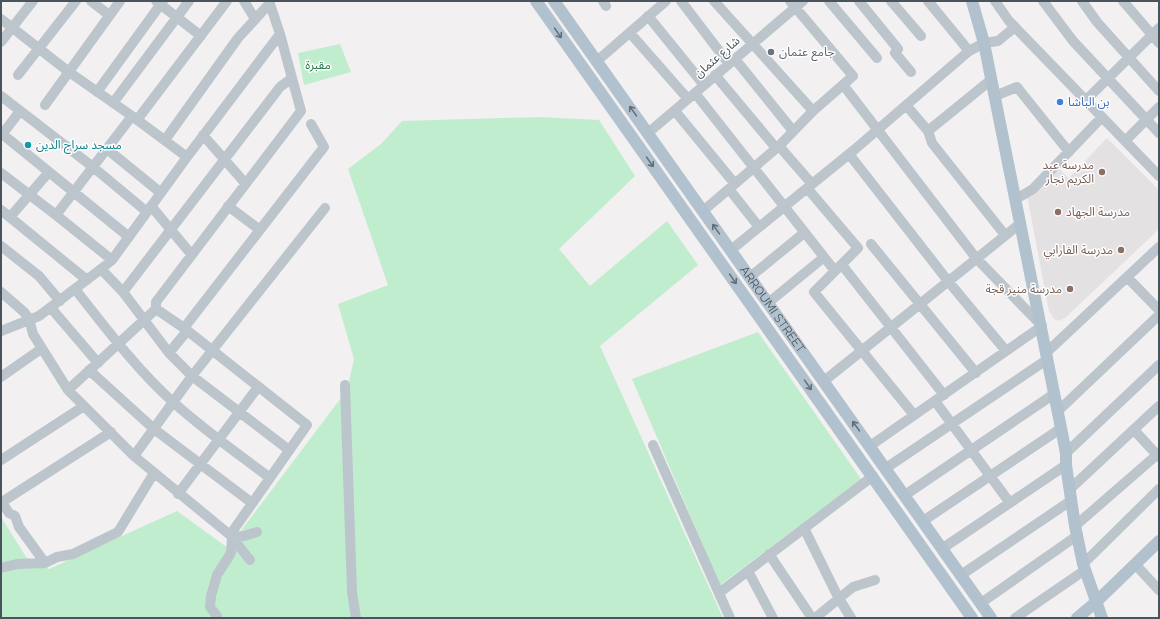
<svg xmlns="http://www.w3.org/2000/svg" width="1160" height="619" font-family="Raleway,'Noto Sans Arabic',sans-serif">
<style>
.education{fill:#e3e1e1}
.green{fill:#c1edcf}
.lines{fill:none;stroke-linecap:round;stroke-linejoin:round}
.minor{stroke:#bcc5cc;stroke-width:10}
.major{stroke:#b1c1cd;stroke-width:12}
.oneway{stroke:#636f78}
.worship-dot{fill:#6b7280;stroke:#fff;stroke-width:1.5}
.shop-dot{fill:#3f7fe0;stroke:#fff;stroke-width:1.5}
.culture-dot{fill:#0f9aa8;stroke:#fff;stroke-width:1.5}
.education-dot{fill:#8d6e63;stroke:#fff;stroke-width:1.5}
.labels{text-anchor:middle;stroke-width:3;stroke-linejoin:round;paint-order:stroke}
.worship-label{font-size:12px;fill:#5b616d;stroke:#fff;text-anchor:start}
.street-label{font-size:12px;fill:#49545c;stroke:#fff}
.park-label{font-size:12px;fill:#1d7a44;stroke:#fff}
.shop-label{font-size:12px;fill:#366cbe;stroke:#fff;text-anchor:start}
.culture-label{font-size:12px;fill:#0d838f;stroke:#fff;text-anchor:start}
.education-label{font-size:12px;fill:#785e54;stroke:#fff;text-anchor:end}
</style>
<rect width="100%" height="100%" fill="#f2f0f0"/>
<!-- education -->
<path class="education" d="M 1107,138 L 1159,190 L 1159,229 L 1065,318 L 1059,321 L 1054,319 L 1049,311 L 1027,196 L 1037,192 L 1059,169 L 1069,178 Z"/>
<!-- green -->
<path class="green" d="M 340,44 L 351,72 L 304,85 L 298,53 Z
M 539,117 L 599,120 L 635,176 L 559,249 L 590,286 L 667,221 L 698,265 L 600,346 L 723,618 L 1,618 L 1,517 L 26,557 L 49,569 L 177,511 L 228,548 L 347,390 L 354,359 L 338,304 L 388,285 L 348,169 L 381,144 L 402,121 Z
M 758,332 L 861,479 L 720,585 L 632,379 Z"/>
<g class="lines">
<!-- minor -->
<path class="minor" d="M 91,1 L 109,15
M 156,1 L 201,36
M 244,1 L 255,19
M 603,1 L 606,6
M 681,1 L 729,64
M 714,1 L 813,111
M 829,1 L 877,58
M 859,1 L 898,49 L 895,53 L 911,72
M 891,1 L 921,36
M 928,1 L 969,51
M 995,1 L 1009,21 L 1159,176
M 1043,1 L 1073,41 L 1159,133
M 1082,1 L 1097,22 L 1159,91
M 1123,1 L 1159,43
M 648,16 L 704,85
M 1,19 L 69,72 L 132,116
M 630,33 L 688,99
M 280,34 L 187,157 L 112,260 L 101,269 L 123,292 L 169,353 L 192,376 L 289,450
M 1,42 L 33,1
M 735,59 L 793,131
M 597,61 L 666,1
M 18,75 L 76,1
M 715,75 L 776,148
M 844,86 L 976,258 L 1042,326 L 870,446
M 97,92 L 163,1
M 695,93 L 835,271
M 1,96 L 93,167 L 147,212
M 995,96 L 1017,87 L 1069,152
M 1086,100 L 1159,28
M 113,103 L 189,1
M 45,105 L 120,1
M 906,105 L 928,131 L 932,143 L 1005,235
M 675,111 L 735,184
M 137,120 L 227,1
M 928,131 L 992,79
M 1,133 L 129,237
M 648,133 L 803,1
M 203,135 L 245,183
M 1,136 L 20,111
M 165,140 L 238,38 L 270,3
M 1125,141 L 1159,107
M 779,146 L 812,184
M 107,149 L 161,193
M 849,154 L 948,281 L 1006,351
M 1,173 L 56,215
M 807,188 L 858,248 L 814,292 L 914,415
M 729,189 L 759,227
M 1016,199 L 1033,189 L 1102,117
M 151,206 L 191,254
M 228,206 L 260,230
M 1,210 L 87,280
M 703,211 L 779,146 L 813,111 L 853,76 L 790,1
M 10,217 L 49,172
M 871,244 L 976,373
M 1,246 L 39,276 L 60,301
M 731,250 L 854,150 L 969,51 L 984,43 L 998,41 L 1015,27
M 112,260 L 56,215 L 132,116 L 187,157
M 842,265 L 944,395
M 750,277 L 804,233
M 1127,277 L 1159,310
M 75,289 C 105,327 138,371 173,402 C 204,430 237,453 270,478
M 1,292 L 24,312 L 29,319 L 33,334 L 68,390 L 134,456 L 230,535 L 250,560
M 123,292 L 280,87 L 292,78
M 768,303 L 823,258
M 51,308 L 98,363
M 184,328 L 324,147 L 311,124
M 1,331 L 39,316 L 101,269
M 1047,352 L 1159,247
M 169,353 L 187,331
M 89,370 L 154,429 L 252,503
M 1,377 L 41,349
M 824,381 L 1021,223
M 345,385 L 352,592 L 356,618
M 68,390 L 156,309
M 935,401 L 1010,503
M 1057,412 L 1159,315
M 1134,430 L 1159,457
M 653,445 L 730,618
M 1066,453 L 1159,365
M 134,456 L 192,376 L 325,208
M 1,460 L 84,406
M 886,468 L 1048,359
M 1070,489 L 1159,406
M 178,494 L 258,387
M 905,495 L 1054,394
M 1,501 L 9,513 L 15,516 L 19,527 L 45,563 L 57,557 L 73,554 L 118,532 L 154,473
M 2,502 L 111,432
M 923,521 L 1060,429
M 1075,526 L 1159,453
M 804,528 L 838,597 L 851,618
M 230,535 L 307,425 L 184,328 L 156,309 L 156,302 L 301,111 L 280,34 L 269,1
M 943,548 L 1066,465
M 769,554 L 812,618
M 1083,564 L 1159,489
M 1135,564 L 1159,590
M 1,568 L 17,564 L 45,563
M 748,571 L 773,618
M 961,575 L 1072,500
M 719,593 L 873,476
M 981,603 L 1078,535
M 217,616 L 210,607 L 211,596 L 217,575 L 231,553 L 232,537 L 244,536 L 257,532
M 815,618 L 853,587 L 875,580
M 1015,618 L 1085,570"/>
<!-- major -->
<g class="major">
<path d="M 536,1 L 972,618"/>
<path id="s1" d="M 554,1 L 991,618"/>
<path d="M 972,1 L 984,43 L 1066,453 L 1066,465 L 1075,526 L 1083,564 L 1102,618"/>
<path d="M 1077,618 L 1096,602 L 1159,541"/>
</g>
</g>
<!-- one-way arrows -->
<defs><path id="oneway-shaft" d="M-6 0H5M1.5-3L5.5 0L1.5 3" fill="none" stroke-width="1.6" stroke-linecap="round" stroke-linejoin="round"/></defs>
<g class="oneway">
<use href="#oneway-shaft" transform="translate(558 33) rotate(55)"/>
<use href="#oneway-shaft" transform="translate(633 111) rotate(-125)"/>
<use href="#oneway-shaft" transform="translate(650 162) rotate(55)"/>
<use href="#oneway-shaft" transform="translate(716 229) rotate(-125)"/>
<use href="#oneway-shaft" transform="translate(733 279) rotate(55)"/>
<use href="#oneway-shaft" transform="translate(808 385) rotate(55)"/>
<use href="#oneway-shaft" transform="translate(856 426) rotate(-126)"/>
</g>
<!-- markers -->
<circle class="worship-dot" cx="771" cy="52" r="4"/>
<circle class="shop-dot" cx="1060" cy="102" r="4"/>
<circle class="culture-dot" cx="28" cy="145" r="4"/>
<g class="education-dot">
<circle cx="1102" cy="172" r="4"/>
<circle cx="1058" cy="212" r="4"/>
<circle cx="1121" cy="250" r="4"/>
<circle cx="1070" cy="289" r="4"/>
</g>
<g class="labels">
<!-- worship labels -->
<g class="worship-label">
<text x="779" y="56">جامع عثمان</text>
</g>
<!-- street labels -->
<g class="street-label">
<text transform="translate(717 57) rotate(-41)" y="4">شارع عثمان</text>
<text dy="4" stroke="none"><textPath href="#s1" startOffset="378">ARROUMI STREET</textPath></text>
</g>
<!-- park labels -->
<g class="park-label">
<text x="318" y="69">مقبرة</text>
</g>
<!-- shop labels -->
<g class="shop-label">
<text x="1068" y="106">بن الباشا</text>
</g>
<!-- culture labels -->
<g class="culture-label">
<text x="36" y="149">مسجد سراج الدين</text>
</g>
<!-- education labels -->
<g class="education-label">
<text x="1094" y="169">مدرسة عبد<tspan x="1094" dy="14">الكريم نجار</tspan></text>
<text x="1066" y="216" text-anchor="start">مدرسة الجهاد</text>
<text x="1113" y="254">مدرسة الفارابي</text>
<text x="1062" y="293">مدرسة منير قجة</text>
</g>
</g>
<!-- border -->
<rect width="1160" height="619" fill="none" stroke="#49545c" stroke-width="4"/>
</svg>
